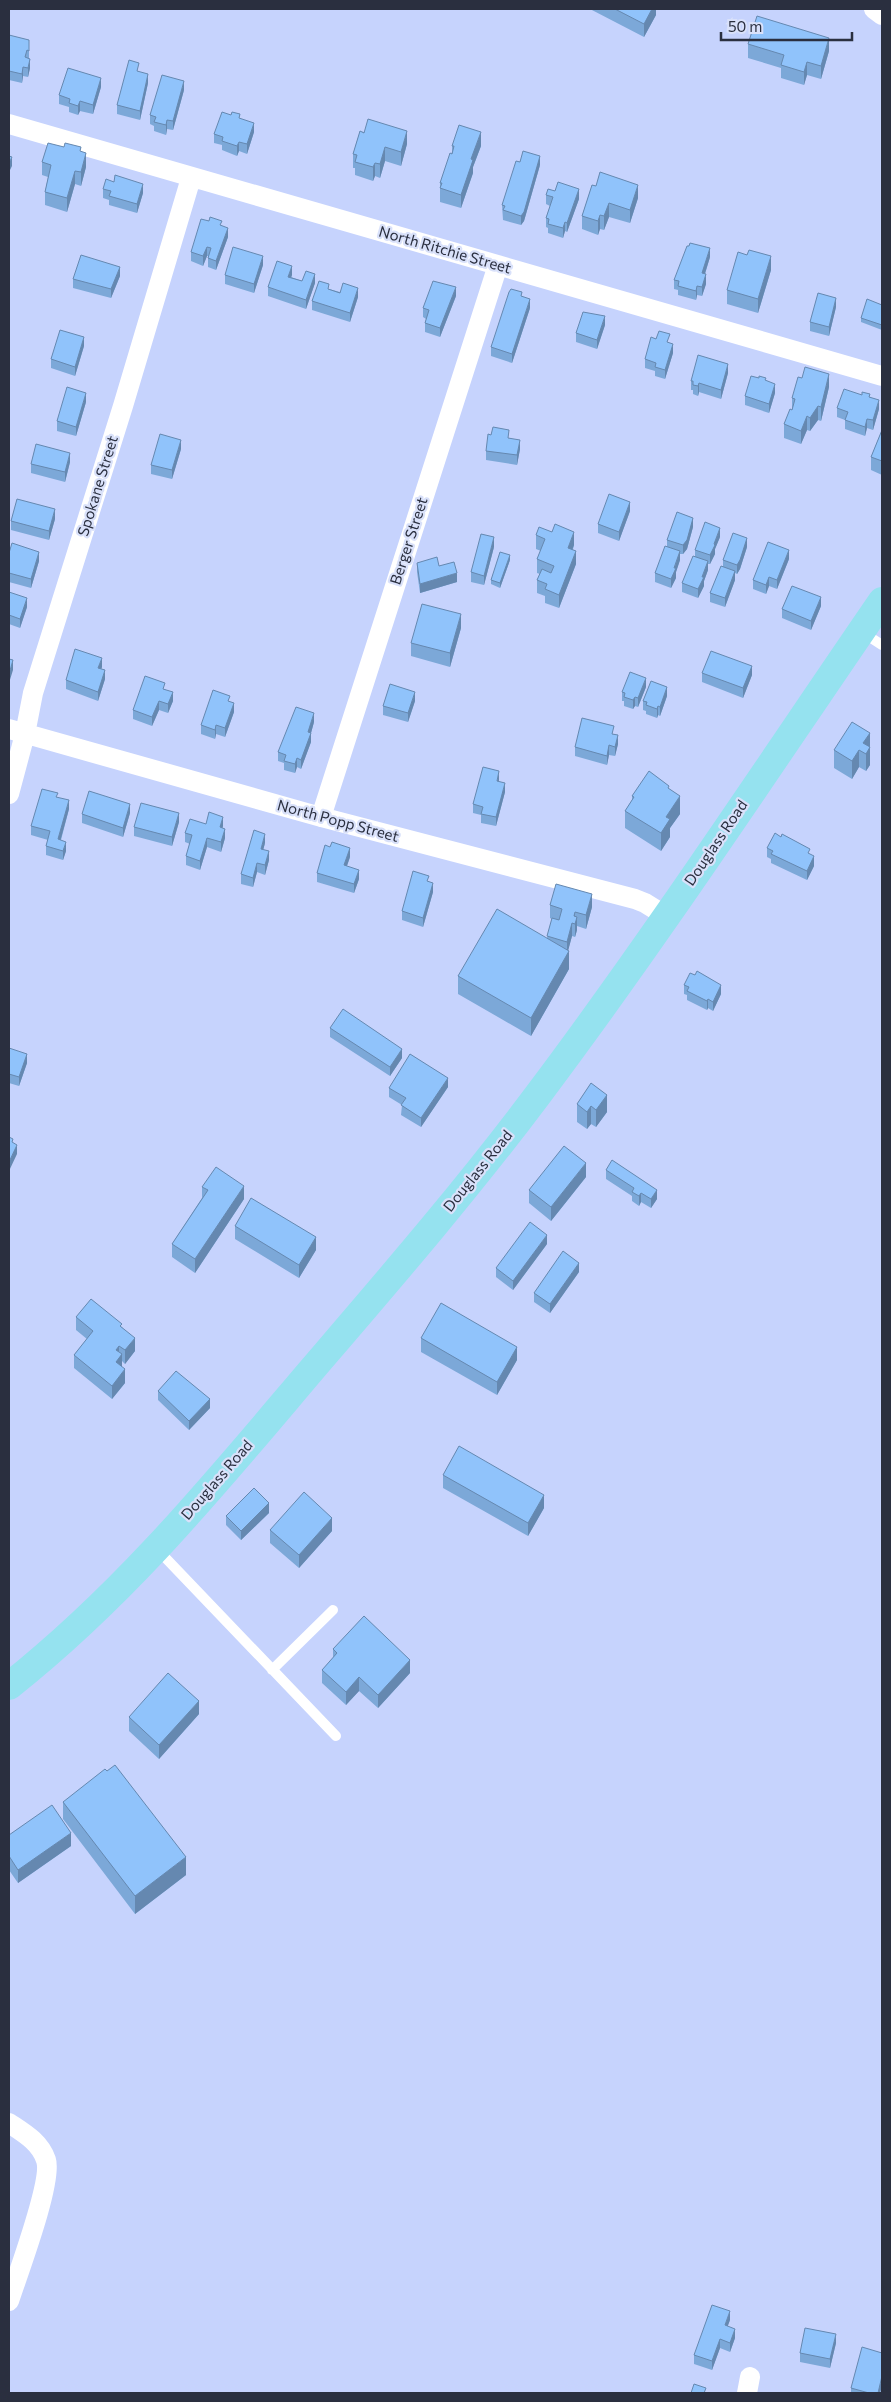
<svg xmlns="http://www.w3.org/2000/svg" width="891" height="2402" font-family="Commissioner,sans-serif">
<style>
.lines{fill:none;stroke-linecap:round;stroke-linejoin:round}
.lane{stroke:#fff;stroke-width:10}
.street{stroke:#fff;stroke-width:20}
.primary{stroke:#95e2ef;stroke-width:28}
.wall{fill:#7ca8d8}
.shaded-wall{fill:#6588b0}
.building{fill:#90c3fb;stroke:#6588b0}
.labels{text-anchor:middle;stroke-width:4.5;stroke-linejoin:round;paint-order:stroke}
.street-label{font-size:15px;fill:#2a2f3f;stroke:#d9e1fa}
</style>
<rect width="100%" height="100%" fill="#c6d3fd"/>
<g class="lines">
<!-- lane -->
<path class="lane" d="M 862,632 L 882,645
M 157,1549 L 336,1736
M 272,1670 L 333,1610"/>
<!-- street -->
<path class="street" d="M 874,9 L 882,15
M 9,124 L 882,376
M 9,729 L 321,817 L 635,899 L 645,903 L 666,916
M 9,794 L 25,734 L 33,693 L 123,406 L 191,178
M 321,817 L 498,265
M 9,2123 C 24,2133 40,2142 46,2160 C 53,2181 17,2276 9,2301
M 747,2393 L 750,2377"/>
<!-- primary -->
<path class="primary" d="M 9,1686 C 125,1594 214,1485 309,1373 C 387,1282 465,1192 537,1096 C 658,935 768,767 882,601"/>
</g>
<!-- wall -->
<path class="wall" d="M 590,9 L 656,9 L 656,15 L 644,37 Z
M 9,38 L 29,49 L 29,58 L 30,68 L 28,77 L 23,76 L 22,83 L 9,80 Z
M 748,44 L 829,51 L 821,79 L 807,75 L 804,85 L 781,78 L 781,68 L 748,58 Z
M 148,83 L 140,120 L 117,114 L 117,105 Z
M 101,87 L 93,114 L 80,111 L 78,115 L 69,112 L 69,107 L 59,104 L 59,95 Z
M 184,90 L 173,130 L 167,129 L 166,135 L 154,131 L 154,126 L 150,124 L 150,115 Z
M 240,119 L 254,132 L 247,154 L 239,151 L 237,156 L 222,150 L 222,145 L 214,143 L 214,134 Z
M 360,131 L 407,144 L 401,166 L 385,161 L 380,178 L 375,176 L 373,181 L 355,175 L 355,168 L 353,168 L 353,154 Z
M 452,146 L 481,146 L 473,167 L 473,173 L 461,208 L 440,202 L 440,183 L 452,152 Z
M 81,152 L 86,167 L 81,186 L 75,184 L 67,212 L 45,205 L 45,192 L 48,177 L 42,175 L 42,162 Z
M 540,165 L 524,221 L 521,225 L 503,220 L 502,205 Z
M 592,185 L 638,198 L 630,223 L 609,217 L 604,230 L 600,229 L 598,235 L 582,229 L 582,216 Z
M 103,189 L 143,193 L 137,213 L 109,205 L 109,200 L 103,198 Z
M 546,195 L 579,199 L 567,232 L 565,231 L 563,238 L 548,233 L 548,228 L 546,227 L 546,218 L 550,206 L 546,204 Z
M 222,226 L 228,237 L 216,270 L 208,267 L 208,256 L 207,256 L 203,266 L 191,261 L 191,252 Z
M 710,257 L 705,274 L 706,284 L 702,296 L 697,295 L 696,300 L 678,295 L 678,290 L 674,289 L 674,280 Z
M 263,265 L 254,293 L 225,284 L 225,275 Z
M 771,270 L 758,313 L 727,304 L 727,290 Z
M 292,275 L 291,277 L 302,281 L 315,283 L 306,309 L 268,296 L 268,287 Z
M 120,276 L 111,298 L 73,288 L 73,279 Z
M 329,289 L 358,297 L 350,322 L 312,310 L 312,301 Z
M 456,296 L 440,337 L 425,332 L 425,323 L 426,319 L 423,317 L 423,308 Z
M 882,305 L 882,330 L 861,322 L 861,318 Z
M 836,307 L 829,336 L 810,331 L 810,322 Z
M 530,308 L 512,363 L 491,356 L 491,347 Z
M 605,325 L 597,349 L 576,342 L 576,333 Z
M 670,343 L 673,353 L 665,379 L 655,376 L 655,371 L 645,368 L 645,359 Z
M 84,346 L 75,376 L 51,368 L 51,359 Z
M 728,373 L 721,399 L 699,392 L 698,396 L 693,394 L 693,390 L 691,390 L 691,381 Z
M 766,381 L 775,393 L 769,413 L 745,405 L 745,396 Z
M 829,387 L 821,421 L 818,420 L 810,431 L 807,430 L 801,444 L 784,438 L 784,424 L 792,410 L 792,398 Z
M 870,397 L 879,409 L 873,430 L 867,428 L 865,436 L 845,429 L 845,420 L 837,417 L 837,408 Z
M 86,402 L 76,436 L 57,431 L 57,421 Z
M 882,430 L 882,475 L 871,470 L 871,457 Z
M 509,438 L 520,449 L 517,465 L 486,460 L 486,451 Z
M 181,449 L 172,479 L 151,474 L 151,465 Z
M 70,462 L 65,482 L 31,473 L 31,464 Z
M 630,511 L 619,541 L 598,533 L 598,524 Z
M 55,519 L 49,540 L 11,530 L 11,521 Z
M 693,527 L 687,549 L 683,554 L 680,554 L 680,560 L 676,572 L 676,578 L 671,588 L 655,582 L 655,573 L 667,546 L 667,540 Z
M 536,535 L 574,545 L 573,549 L 576,564 L 559,608 L 545,603 L 545,596 L 537,593 L 537,580 L 540,574 L 537,573 L 537,559 L 541,551 L 536,549 Z
M 720,537 L 715,549 L 715,554 L 710,564 L 708,564 L 708,570 L 704,581 L 704,586 L 698,598 L 682,592 L 682,583 L 695,556 L 695,550 Z
M 494,547 L 484,585 L 471,582 L 471,572 Z
M 747,547 L 740,569 L 737,574 L 735,573 L 735,580 L 725,607 L 710,602 L 710,593 L 723,567 L 723,560 Z
M 9,553 L 39,561 L 31,588 L 9,582 Z
M 789,559 L 777,589 L 769,586 L 766,594 L 753,589 L 753,580 Z
M 510,560 L 500,588 L 491,584 L 491,580 Z
M 417,563 L 457,582 L 420,593 L 417,572 Z
M 9,592 L 27,607 L 20,628 L 9,624 Z
M 821,606 L 811,630 L 782,618 L 782,609 Z
M 461,628 L 450,667 L 411,656 L 411,643 Z
M 102,667 L 101,669 L 105,679 L 98,701 L 66,689 L 66,680 Z
M 702,673 L 752,675 L 743,698 L 702,682 Z
M 646,687 L 638,707 L 635,706 L 633,709 L 624,706 L 624,701 L 622,701 L 622,692 Z
M 165,689 L 173,701 L 168,713 L 159,710 L 152,726 L 133,719 L 133,710 Z
M 667,696 L 660,716 L 658,715 L 657,718 L 646,714 L 646,711 L 643,710 L 643,701 Z
M 415,701 L 408,722 L 383,715 L 383,706 Z
M 230,702 L 234,712 L 225,737 L 216,734 L 215,739 L 201,734 L 201,725 Z
M 314,722 L 311,733 L 311,742 L 301,769 L 297,767 L 295,773 L 284,770 L 284,763 L 278,761 L 278,752 Z
M 870,733 L 870,765 L 866,771 L 859,767 L 852,779 L 834,768 L 834,750 Z
M 614,734 L 618,744 L 615,756 L 609,755 L 607,765 L 575,756 L 575,747 Z
M 499,780 L 499,781 L 505,792 L 496,826 L 481,823 L 481,815 L 473,813 L 473,804 Z
M 669,789 L 680,814 L 670,828 L 670,837 L 661,851 L 625,828 L 625,811 L 632,800 L 632,796 Z
M 58,797 L 69,809 L 61,840 L 66,851 L 63,860 L 46,855 L 46,846 L 48,840 L 31,835 L 31,826 Z
M 130,813 L 123,837 L 82,823 L 82,814 Z
M 179,822 L 172,846 L 134,836 L 134,827 Z
M 206,824 L 223,826 L 222,828 L 225,838 L 221,852 L 207,847 L 200,870 L 186,865 L 186,856 L 190,844 L 185,842 L 185,833 Z
M 265,843 L 263,850 L 269,860 L 265,875 L 257,872 L 253,887 L 241,884 L 241,874 Z
M 767,848 L 810,854 L 814,866 L 807,880 L 771,863 L 771,859 L 767,857 Z
M 350,857 L 347,866 L 359,879 L 354,893 L 317,882 L 317,873 Z
M 429,882 L 433,892 L 423,927 L 402,920 L 402,911 Z
M 550,905 L 592,907 L 586,929 L 577,926 L 577,930 L 575,937 L 572,936 L 568,950 L 569,969 L 531,1036 L 458,994 L 458,976 L 547,938 L 552,919 L 550,918 Z
M 684,985 L 721,994 L 713,1011 L 708,1008 L 707,1010 L 687,1000 L 687,995 L 684,994 Z
M 330,1028 L 402,1058 L 390,1076 L 330,1037 Z
M 9,1048 L 27,1063 L 19,1086 L 9,1083 Z
M 448,1087 L 421,1127 L 401,1115 L 402,1105 L 389,1097 L 389,1088 Z
M 607,1095 L 607,1112 L 596,1127 L 591,1124 L 587,1129 L 577,1122 L 577,1104 Z
M 606,1170 L 657,1199 L 651,1208 L 641,1202 L 639,1206 L 632,1201 L 632,1196 L 606,1179 Z
M 586,1177 L 551,1221 L 529,1203 L 529,1190 Z
M 202,1187 L 244,1199 L 195,1273 L 172,1257 L 172,1244 L 202,1198 Z
M 235,1226 L 316,1250 L 299,1278 L 235,1239 Z
M 547,1244 L 513,1290 L 496,1277 L 496,1268 Z
M 579,1272 L 550,1313 L 534,1302 L 534,1293 Z
M 76,1317 L 122,1327 L 135,1351 L 125,1364 L 122,1361 L 122,1367 L 125,1383 L 112,1399 L 74,1368 L 74,1355 L 87,1339 L 76,1330 Z
M 421,1338 L 517,1360 L 497,1395 L 421,1352 Z
M 158,1391 L 210,1408 L 189,1430 L 158,1400 Z
M 443,1475 L 544,1508 L 528,1536 L 443,1488 Z
M 269,1513 L 241,1540 L 226,1525 L 226,1516 Z
M 270,1530 L 332,1531 L 299,1568 L 270,1543 Z
M 333,1649 L 410,1673 L 378,1708 L 359,1691 L 346,1705 L 322,1683 L 322,1670 L 333,1658 Z
M 199,1714 L 159,1759 L 129,1731 L 129,1717 Z
M 63,1802 L 186,1875 L 135,1914 L 63,1819 Z
M 9,1835 L 71,1846 L 18,1883 L 9,1870 Z
M 730,2320 L 727,2326 L 735,2338 L 730,2352 L 720,2348 L 712,2370 L 694,2364 L 694,2355 Z
M 836,2343 L 830,2368 L 800,2362 L 800,2353 Z
M 882,2353 L 882,2386 L 880,2393 L 851,2393 L 851,2388 Z"/>
<!-- shaded-wall -->
<path class="shaded-wall" d="M 652,9 L 656,9 L 656,15 L 644,37 L 644,24 Z
M 829,38 L 829,51 L 821,79 L 821,66 Z
M 30,59 L 30,68 L 28,77 L 28,68 Z
M 807,62 L 807,75 L 804,85 L 804,72 Z
M 23,67 L 23,76 L 22,83 L 22,74 Z
M 148,74 L 148,83 L 140,120 L 140,111 Z
M 101,78 L 101,87 L 93,114 L 93,105 Z
M 184,81 L 184,90 L 173,130 L 173,121 Z
M 80,101 L 80,111 L 78,115 L 78,106 Z
M 167,120 L 167,129 L 166,135 L 166,125 Z
M 254,123 L 254,132 L 247,154 L 247,144 Z
M 407,131 L 407,144 L 401,166 L 401,152 Z
M 481,132 L 481,146 L 473,167 L 473,173 L 461,208 L 461,195 L 471,159 Z
M 239,142 L 239,151 L 237,156 L 237,146 Z
M 385,147 L 385,161 L 380,178 L 380,164 Z
M 86,153 L 86,167 L 81,186 L 81,172 Z
M 540,156 L 540,165 L 524,221 L 521,225 L 521,216 Z
M 12,157 L 12,166 L 9,172 L 9,163 Z
M 375,163 L 375,176 L 373,181 L 373,167 Z
M 75,171 L 75,184 L 67,212 L 67,198 Z
M 143,184 L 143,193 L 137,213 L 137,204 Z
M 638,185 L 638,198 L 630,223 L 630,210 Z
M 579,189 L 579,199 L 567,232 L 567,223 Z
M 609,203 L 609,217 L 604,230 L 604,216 Z
M 600,215 L 600,229 L 598,235 L 598,221 Z
M 565,222 L 565,231 L 563,238 L 563,228 Z
M 228,228 L 228,237 L 216,270 L 216,261 Z
M 207,247 L 207,256 L 203,266 L 203,256 Z
M 710,248 L 710,257 L 702,283 L 702,273 Z
M 263,256 L 263,265 L 254,293 L 254,284 Z
M 771,256 L 771,270 L 758,313 L 758,299 Z
M 292,266 L 292,275 L 288,286 L 288,277 Z
M 120,267 L 120,276 L 111,298 L 111,289 Z
M 315,274 L 315,283 L 306,309 L 306,300 Z
M 706,274 L 706,284 L 702,296 L 702,287 Z
M 697,286 L 697,295 L 696,300 L 696,291 Z
M 456,287 L 456,296 L 440,337 L 440,328 Z
M 358,288 L 358,297 L 350,322 L 350,313 Z
M 836,298 L 836,307 L 829,336 L 829,327 Z
M 530,299 L 530,308 L 512,363 L 512,354 Z
M 605,316 L 605,325 L 597,349 L 597,340 Z
M 84,337 L 84,346 L 75,376 L 75,367 Z
M 673,344 L 673,353 L 665,379 L 665,370 Z
M 728,364 L 728,373 L 721,399 L 721,390 Z
M 829,374 L 829,387 L 821,421 L 821,407 Z
M 699,383 L 699,392 L 698,396 L 698,386 Z
M 775,384 L 775,393 L 769,413 L 769,404 Z
M 86,393 L 86,402 L 76,436 L 76,427 Z
M 879,400 L 879,409 L 873,430 L 873,420 Z
M 818,406 L 818,420 L 810,431 L 810,418 Z
M 807,416 L 807,430 L 801,444 L 801,431 Z
M 867,419 L 867,428 L 865,436 L 865,427 Z
M 181,440 L 181,449 L 172,479 L 172,470 Z
M 520,440 L 520,449 L 517,465 L 517,455 Z
M 70,453 L 70,462 L 65,482 L 65,472 Z
M 630,502 L 630,511 L 619,541 L 619,532 Z
M 55,509 L 55,519 L 49,540 L 49,531 Z
M 693,518 L 693,527 L 687,549 L 683,554 L 683,545 Z
M 720,528 L 720,537 L 715,549 L 715,554 L 710,564 L 710,555 Z
M 574,532 L 574,545 L 568,561 L 568,548 Z
M 494,537 L 494,547 L 484,585 L 484,576 Z
M 747,538 L 747,547 L 740,569 L 737,574 L 737,565 Z
M 789,550 L 789,559 L 777,589 L 777,580 Z
M 576,551 L 576,564 L 559,608 L 559,595 Z
M 680,551 L 680,560 L 676,572 L 676,578 L 671,588 L 671,579 Z
M 39,552 L 39,561 L 31,588 L 31,579 Z
M 510,555 L 510,560 L 500,588 L 500,583 Z
M 708,561 L 708,570 L 704,581 L 704,586 L 698,598 L 698,589 Z
M 735,571 L 735,580 L 725,607 L 725,598 Z
M 457,573 L 457,582 L 420,593 L 420,584 Z
M 769,577 L 769,586 L 766,594 L 766,585 Z
M 821,597 L 821,606 L 811,630 L 811,621 Z
M 27,598 L 27,607 L 20,628 L 20,619 Z
M 461,614 L 461,628 L 450,667 L 450,653 Z
M 102,658 L 102,667 L 98,677 L 98,668 Z
M 13,660 L 13,670 L 9,683 L 9,674 Z
M 752,666 L 752,675 L 743,698 L 743,688 Z
M 105,670 L 105,679 L 98,701 L 98,692 Z
M 646,678 L 646,687 L 638,707 L 638,698 Z
M 667,687 L 667,696 L 660,716 L 660,707 Z
M 173,692 L 173,701 L 168,713 L 168,704 Z
M 415,692 L 415,701 L 408,722 L 408,713 Z
M 635,697 L 635,706 L 633,709 L 633,700 Z
M 159,701 L 159,710 L 152,726 L 152,717 Z
M 234,703 L 234,712 L 225,737 L 225,728 Z
M 658,706 L 658,715 L 657,718 L 657,709 Z
M 314,713 L 314,722 L 311,733 L 311,742 L 301,769 L 301,760 L 308,732 Z
M 216,725 L 216,734 L 215,739 L 215,730 Z
M 870,733 L 870,765 L 866,771 L 866,754 L 863,743 Z
M 618,735 L 618,744 L 615,756 L 615,747 Z
M 609,745 L 609,755 L 607,765 L 607,756 Z
M 859,750 L 859,767 L 852,779 L 852,761 Z
M 297,758 L 297,767 L 295,773 L 295,764 Z
M 499,771 L 499,780 L 497,790 L 497,781 Z
M 505,783 L 505,792 L 496,826 L 496,817 Z
M 680,796 L 680,814 L 670,828 L 670,837 L 661,851 L 661,833 L 666,817 Z
M 69,800 L 69,809 L 58,849 L 58,839 Z
M 130,804 L 130,813 L 123,837 L 123,828 Z
M 179,813 L 179,822 L 172,846 L 172,837 Z
M 223,817 L 223,826 L 220,836 L 220,827 Z
M 225,829 L 225,838 L 221,852 L 221,842 Z
M 265,834 L 265,843 L 261,858 L 261,849 Z
M 207,838 L 207,847 L 200,870 L 200,861 Z
M 66,842 L 66,851 L 63,860 L 63,851 Z
M 350,848 L 350,857 L 344,874 L 344,865 Z
M 269,851 L 269,860 L 265,875 L 265,865 Z
M 814,856 L 814,866 L 807,880 L 807,871 Z
M 257,863 L 257,872 L 253,887 L 253,878 Z
M 359,870 L 359,879 L 354,893 L 354,884 Z
M 433,883 L 433,892 L 423,927 L 423,918 Z
M 592,894 L 592,907 L 586,929 L 586,915 Z
M 575,912 L 575,923 L 577,917 L 577,930 L 575,937 L 575,924 L 574,916 Z
M 572,923 L 572,936 L 567,955 L 567,942 Z
M 569,951 L 569,969 L 531,1036 L 531,1018 Z
M 721,985 L 721,994 L 713,1011 L 713,1002 Z
M 708,999 L 708,1008 L 707,1010 L 707,1001 Z
M 402,1049 L 402,1058 L 390,1076 L 390,1067 Z
M 27,1054 L 27,1063 L 19,1086 L 19,1077 Z
M 448,1078 L 448,1087 L 421,1127 L 421,1118 Z
M 607,1095 L 607,1112 L 596,1127 L 596,1110 Z
M 591,1106 L 591,1124 L 587,1129 L 587,1112 Z
M 17,1145 L 17,1154 L 9,1171 L 9,1162 Z
M 586,1163 L 586,1177 L 551,1221 L 551,1207 Z
M 244,1186 L 244,1199 L 195,1273 L 195,1259 Z
M 657,1190 L 657,1199 L 651,1208 L 651,1199 Z
M 641,1193 L 641,1202 L 639,1206 L 639,1196 Z
M 547,1235 L 547,1244 L 513,1290 L 513,1281 Z
M 316,1237 L 316,1250 L 299,1278 L 299,1265 Z
M 579,1263 L 579,1272 L 550,1313 L 550,1304 Z
M 135,1338 L 135,1351 L 125,1364 L 125,1350 Z
M 119,1346 L 119,1357 L 122,1354 L 122,1368 L 116,1375 L 116,1350 Z
M 517,1347 L 517,1360 L 497,1395 L 497,1382 Z
M 125,1369 L 125,1383 L 112,1399 L 112,1386 Z
M 210,1399 L 210,1408 L 189,1430 L 189,1421 Z
M 544,1495 L 544,1508 L 528,1536 L 528,1523 Z
M 269,1503 L 269,1513 L 241,1540 L 241,1531 Z
M 332,1518 L 332,1531 L 299,1568 L 299,1555 Z
M 410,1660 L 410,1673 L 378,1708 L 378,1695 Z
M 359,1677 L 359,1691 L 346,1705 L 346,1692 Z
M 199,1701 L 199,1714 L 159,1759 L 159,1745 Z
M 71,1833 L 71,1846 L 18,1883 L 18,1870 Z
M 186,1857 L 186,1875 L 135,1914 L 135,1896 Z
M 730,2311 L 730,2320 L 725,2334 L 725,2325 Z
M 735,2329 L 735,2338 L 730,2352 L 730,2343 Z
M 836,2334 L 836,2343 L 830,2368 L 830,2359 Z
M 720,2339 L 720,2348 L 712,2370 L 712,2361 Z
M 882,2376 L 882,2386 L 880,2393 L 878,2393 Z"/>
<!-- building -->
<path class="building" d="M 615,9 L 652,9 L 644,24 Z
M 757,16 L 829,38 L 821,66 L 807,62 L 804,72 L 781,65 L 784,55 L 748,44 Z
M 9,35 L 29,40 L 29,51 L 27,50 L 25,57 L 30,59 L 28,68 L 23,67 L 22,74 L 9,71 Z
M 129,60 L 139,63 L 137,71 L 148,74 L 140,111 L 117,105 Z
M 68,68 L 101,78 L 93,105 L 80,101 L 78,106 L 69,103 L 70,99 L 59,95 Z
M 162,75 L 184,81 L 173,121 L 167,120 L 166,125 L 154,122 L 156,117 L 150,115 Z
M 222,112 L 231,115 L 232,112 L 240,114 L 239,118 L 254,123 L 247,144 L 239,142 L 237,146 L 222,141 L 223,137 L 214,134 Z
M 368,119 L 407,131 L 401,152 L 385,147 L 380,164 L 375,163 L 373,167 L 355,162 L 357,155 L 353,154 L 360,131 L 364,133 Z
M 459,125 L 481,132 L 471,159 L 473,160 L 461,195 L 440,188 L 442,183 L 440,183 L 450,153 L 452,154 L 454,146 L 452,146 Z
M 48,143 L 64,147 L 65,143 L 81,147 L 80,151 L 86,153 L 81,172 L 75,171 L 67,198 L 45,192 L 51,165 L 42,162 Z
M 523,151 L 540,156 L 524,212 L 521,216 L 503,210 L 505,206 L 502,205 L 516,161 L 520,162 Z
M 9,156 L 12,157 L 9,163 Z
M 600,172 L 638,185 L 630,210 L 609,203 L 604,216 L 600,215 L 598,221 L 582,216 L 592,185 L 596,186 Z
M 115,175 L 143,184 L 137,204 L 109,196 L 111,191 L 103,189 L 106,179 L 114,182 Z
M 558,182 L 579,189 L 567,223 L 565,222 L 563,228 L 548,224 L 549,219 L 546,218 L 553,197 L 546,195 L 548,189 L 555,191 Z
M 210,217 L 222,221 L 220,225 L 228,228 L 216,261 L 208,258 L 211,248 L 207,247 L 203,256 L 191,252 L 201,219 L 209,221 Z
M 690,243 L 710,248 L 702,273 L 706,274 L 702,287 L 697,286 L 696,291 L 678,286 L 679,281 L 674,280 L 687,246 L 689,246 Z
M 233,247 L 263,256 L 254,284 L 225,275 Z
M 749,250 L 771,256 L 758,299 L 727,290 L 738,252 L 747,255 Z
M 81,255 L 120,267 L 111,289 L 73,279 Z
M 277,261 L 292,266 L 288,277 L 302,281 L 306,271 L 315,274 L 306,300 L 268,287 Z
M 319,281 L 329,284 L 328,289 L 340,293 L 343,283 L 358,288 L 350,313 L 312,301 Z
M 433,281 L 456,287 L 440,328 L 425,323 L 429,310 L 423,308 Z
M 511,289 L 522,292 L 521,296 L 530,299 L 512,354 L 491,347 L 509,292 Z
M 818,293 L 836,298 L 829,327 L 810,322 Z
M 867,299 L 882,305 L 882,325 L 861,318 Z
M 583,312 L 605,316 L 597,340 L 576,333 Z
M 60,330 L 84,337 L 75,367 L 51,359 Z
M 659,331 L 670,334 L 667,342 L 673,344 L 665,370 L 655,367 L 656,363 L 645,359 L 651,337 L 656,339 Z
M 698,355 L 728,364 L 721,390 L 699,383 L 698,386 L 693,385 L 693,381 L 691,381 Z
M 805,367 L 829,374 L 821,407 L 818,406 L 810,418 L 807,416 L 801,431 L 784,424 L 790,409 L 792,410 L 795,399 L 792,398 L 798,377 L 802,378 Z
M 751,376 L 759,378 L 759,376 L 766,378 L 765,380 L 775,384 L 769,404 L 745,396 Z
M 67,387 L 86,393 L 76,427 L 57,421 Z
M 844,389 L 862,395 L 862,392 L 870,394 L 869,397 L 879,400 L 873,420 L 867,419 L 865,427 L 845,420 L 848,412 L 837,408 Z
M 493,427 L 509,430 L 508,438 L 520,440 L 517,455 L 486,451 L 488,434 L 491,435 Z
M 882,430 L 882,461 L 871,457 Z
M 160,434 L 181,440 L 172,470 L 151,465 Z
M 36,444 L 70,453 L 65,472 L 31,464 Z
M 609,494 L 630,502 L 619,532 L 598,524 Z
M 17,499 L 55,509 L 49,531 L 11,521 Z
M 677,512 L 693,518 L 687,540 L 683,545 L 667,540 Z
M 705,522 L 720,528 L 714,544 L 715,545 L 710,555 L 695,550 Z
M 555,524 L 574,532 L 568,548 L 576,551 L 559,595 L 545,589 L 547,584 L 537,580 L 542,569 L 551,573 L 554,566 L 537,559 L 545,539 L 536,535 L 539,527 L 552,532 Z
M 733,533 L 747,538 L 740,560 L 737,565 L 723,560 Z
M 481,534 L 494,537 L 484,576 L 471,572 Z
M 768,542 L 789,550 L 777,580 L 769,577 L 766,585 L 753,580 Z
M 12,543 L 39,552 L 31,579 L 9,573 L 9,553 Z
M 665,546 L 680,551 L 674,568 L 676,568 L 671,579 L 655,573 Z
M 500,552 L 510,555 L 500,583 L 491,580 Z
M 693,556 L 708,561 L 702,577 L 704,577 L 698,589 L 682,583 Z
M 437,557 L 439,566 L 454,562 L 457,573 L 420,584 L 417,563 Z
M 721,566 L 735,571 L 725,598 L 710,593 Z
M 792,586 L 821,597 L 811,621 L 782,609 Z
M 9,592 L 27,598 L 20,619 L 9,615 Z
M 422,604 L 461,614 L 450,653 L 411,643 Z
M 75,649 L 102,658 L 98,668 L 105,670 L 98,692 L 66,680 Z
M 711,651 L 752,666 L 743,688 L 702,673 Z
M 9,659 L 13,660 L 9,674 Z
M 630,672 L 646,678 L 638,698 L 635,697 L 633,700 L 624,697 L 625,693 L 622,692 Z
M 145,676 L 165,683 L 163,689 L 173,692 L 168,704 L 159,701 L 152,717 L 133,710 Z
M 651,681 L 667,687 L 660,707 L 658,706 L 657,709 L 646,705 L 647,702 L 643,701 Z
M 390,684 L 415,692 L 408,713 L 383,706 Z
M 213,690 L 230,696 L 228,701 L 234,703 L 225,728 L 216,725 L 215,730 L 201,725 Z
M 296,707 L 314,713 L 308,732 L 311,733 L 301,760 L 297,758 L 295,764 L 284,761 L 286,755 L 278,752 Z
M 582,718 L 614,726 L 612,734 L 618,735 L 615,747 L 609,745 L 607,756 L 575,747 Z
M 852,722 L 870,733 L 863,743 L 870,747 L 866,754 L 859,750 L 852,761 L 834,750 Z
M 483,767 L 499,771 L 497,781 L 505,783 L 496,817 L 481,814 L 483,807 L 473,804 Z
M 649,771 L 669,786 L 668,788 L 680,796 L 666,817 L 670,819 L 661,833 L 625,811 L 634,797 L 632,796 Z
M 42,789 L 58,793 L 56,797 L 69,800 L 58,839 L 66,842 L 63,851 L 46,846 L 50,831 L 31,826 Z
M 89,791 L 130,804 L 123,828 L 82,814 Z
M 141,803 L 179,813 L 172,837 L 134,827 Z
M 209,812 L 223,817 L 220,827 L 225,829 L 221,842 L 207,838 L 200,861 L 186,856 L 192,835 L 185,833 L 190,819 L 206,824 Z
M 254,830 L 265,834 L 261,849 L 269,851 L 265,865 L 257,863 L 253,878 L 241,874 Z
M 775,833 L 781,837 L 782,834 L 810,849 L 808,853 L 814,856 L 807,871 L 771,854 L 773,851 L 767,848 Z
M 332,842 L 350,848 L 344,865 L 359,870 L 354,884 L 317,873 L 325,845 L 330,847 Z
M 413,871 L 429,876 L 427,881 L 433,883 L 423,918 L 402,911 Z
M 556,884 L 592,894 L 586,915 L 575,912 L 574,916 L 577,917 L 575,924 L 572,923 L 567,942 L 547,936 L 552,918 L 559,920 L 562,909 L 550,905 Z
M 497,909 L 569,951 L 531,1018 L 458,976 Z
M 697,971 L 721,985 L 713,1002 L 708,999 L 707,1001 L 687,991 L 689,987 L 684,985 L 690,973 L 695,975 Z
M 343,1009 L 402,1049 L 390,1067 L 330,1028 Z
M 9,1048 L 27,1054 L 19,1077 L 9,1074 Z
M 410,1054 L 448,1078 L 421,1118 L 401,1105 L 406,1098 L 389,1088 Z
M 591,1083 L 607,1095 L 596,1110 L 591,1106 L 587,1112 L 577,1104 Z
M 9,1137 L 13,1139 L 12,1142 L 17,1145 L 9,1162 Z
M 564,1146 L 586,1163 L 551,1207 L 529,1190 Z
M 612,1160 L 657,1190 L 651,1199 L 641,1193 L 639,1196 L 632,1192 L 634,1188 L 606,1170 Z
M 216,1167 L 244,1186 L 195,1259 L 172,1244 L 208,1190 L 202,1187 Z
M 251,1198 L 316,1237 L 299,1265 L 235,1226 Z
M 530,1222 L 547,1235 L 513,1281 L 496,1268 Z
M 563,1251 L 579,1263 L 550,1304 L 534,1293 Z
M 91,1299 L 122,1324 L 120,1326 L 135,1338 L 125,1350 L 119,1346 L 116,1350 L 122,1354 L 116,1362 L 125,1369 L 112,1386 L 74,1355 L 93,1331 L 76,1317 Z
M 441,1303 L 517,1347 L 497,1382 L 421,1338 Z
M 176,1371 L 210,1399 L 189,1421 L 158,1391 Z
M 459,1446 L 544,1495 L 528,1523 L 443,1475 Z
M 254,1488 L 269,1503 L 241,1531 L 226,1516 Z
M 304,1492 L 332,1518 L 299,1555 L 270,1530 Z
M 364,1616 L 410,1660 L 378,1695 L 359,1677 L 346,1692 L 322,1670 L 337,1653 L 333,1649 Z
M 168,1673 L 199,1701 L 159,1745 L 129,1717 Z
M 115,1765 L 186,1857 L 135,1896 L 63,1802 L 105,1769 L 107,1771 Z
M 52,1805 L 71,1833 L 18,1870 L 9,1856 L 9,1835 Z
M 712,2305 L 730,2311 L 725,2325 L 735,2329 L 730,2343 L 720,2339 L 712,2361 L 694,2355 Z
M 805,2328 L 836,2334 L 830,2359 L 800,2353 Z
M 862,2347 L 882,2353 L 882,2376 L 878,2393 L 869,2393 L 851,2388 Z
M 694,2384 L 706,2388 L 704,2393 L 691,2393 Z"/>
<g class="labels">
<!-- street labels -->
<g class="street-label">
<text transform="translate(445 250) rotate(16)" y="5">North Ritchie Street</text>
<text transform="translate(98 486) rotate(-73)" y="5">Spokane Street</text>
<text transform="translate(409 541) rotate(-72)" y="5">Berger Street</text>
<text transform="translate(338 821) rotate(15)" y="5">North Popp Street</text>
<text transform="translate(716 843) rotate(-56)" y="5">Douglass Road</text>
<text transform="translate(478 1171) rotate(-51)" y="5">Douglass Road</text>
<text transform="translate(217 1480) rotate(-49)" y="5">Douglass Road</text>
</g>
</g>
<!-- border -->
<rect width="891" height="2402" fill="none" stroke="#2a2f3f" stroke-width="20"/>
<!-- scale -->
<path d="M721 32v8h131v-8" fill="none" stroke="#2a2f3f" stroke-width="2.5"/>
<text x="728" y="32" font-size="15" fill="#2a2f3f" stroke="#d9e1fa" stroke-width="4" paint-order="stroke">50 m</text>
</svg>
